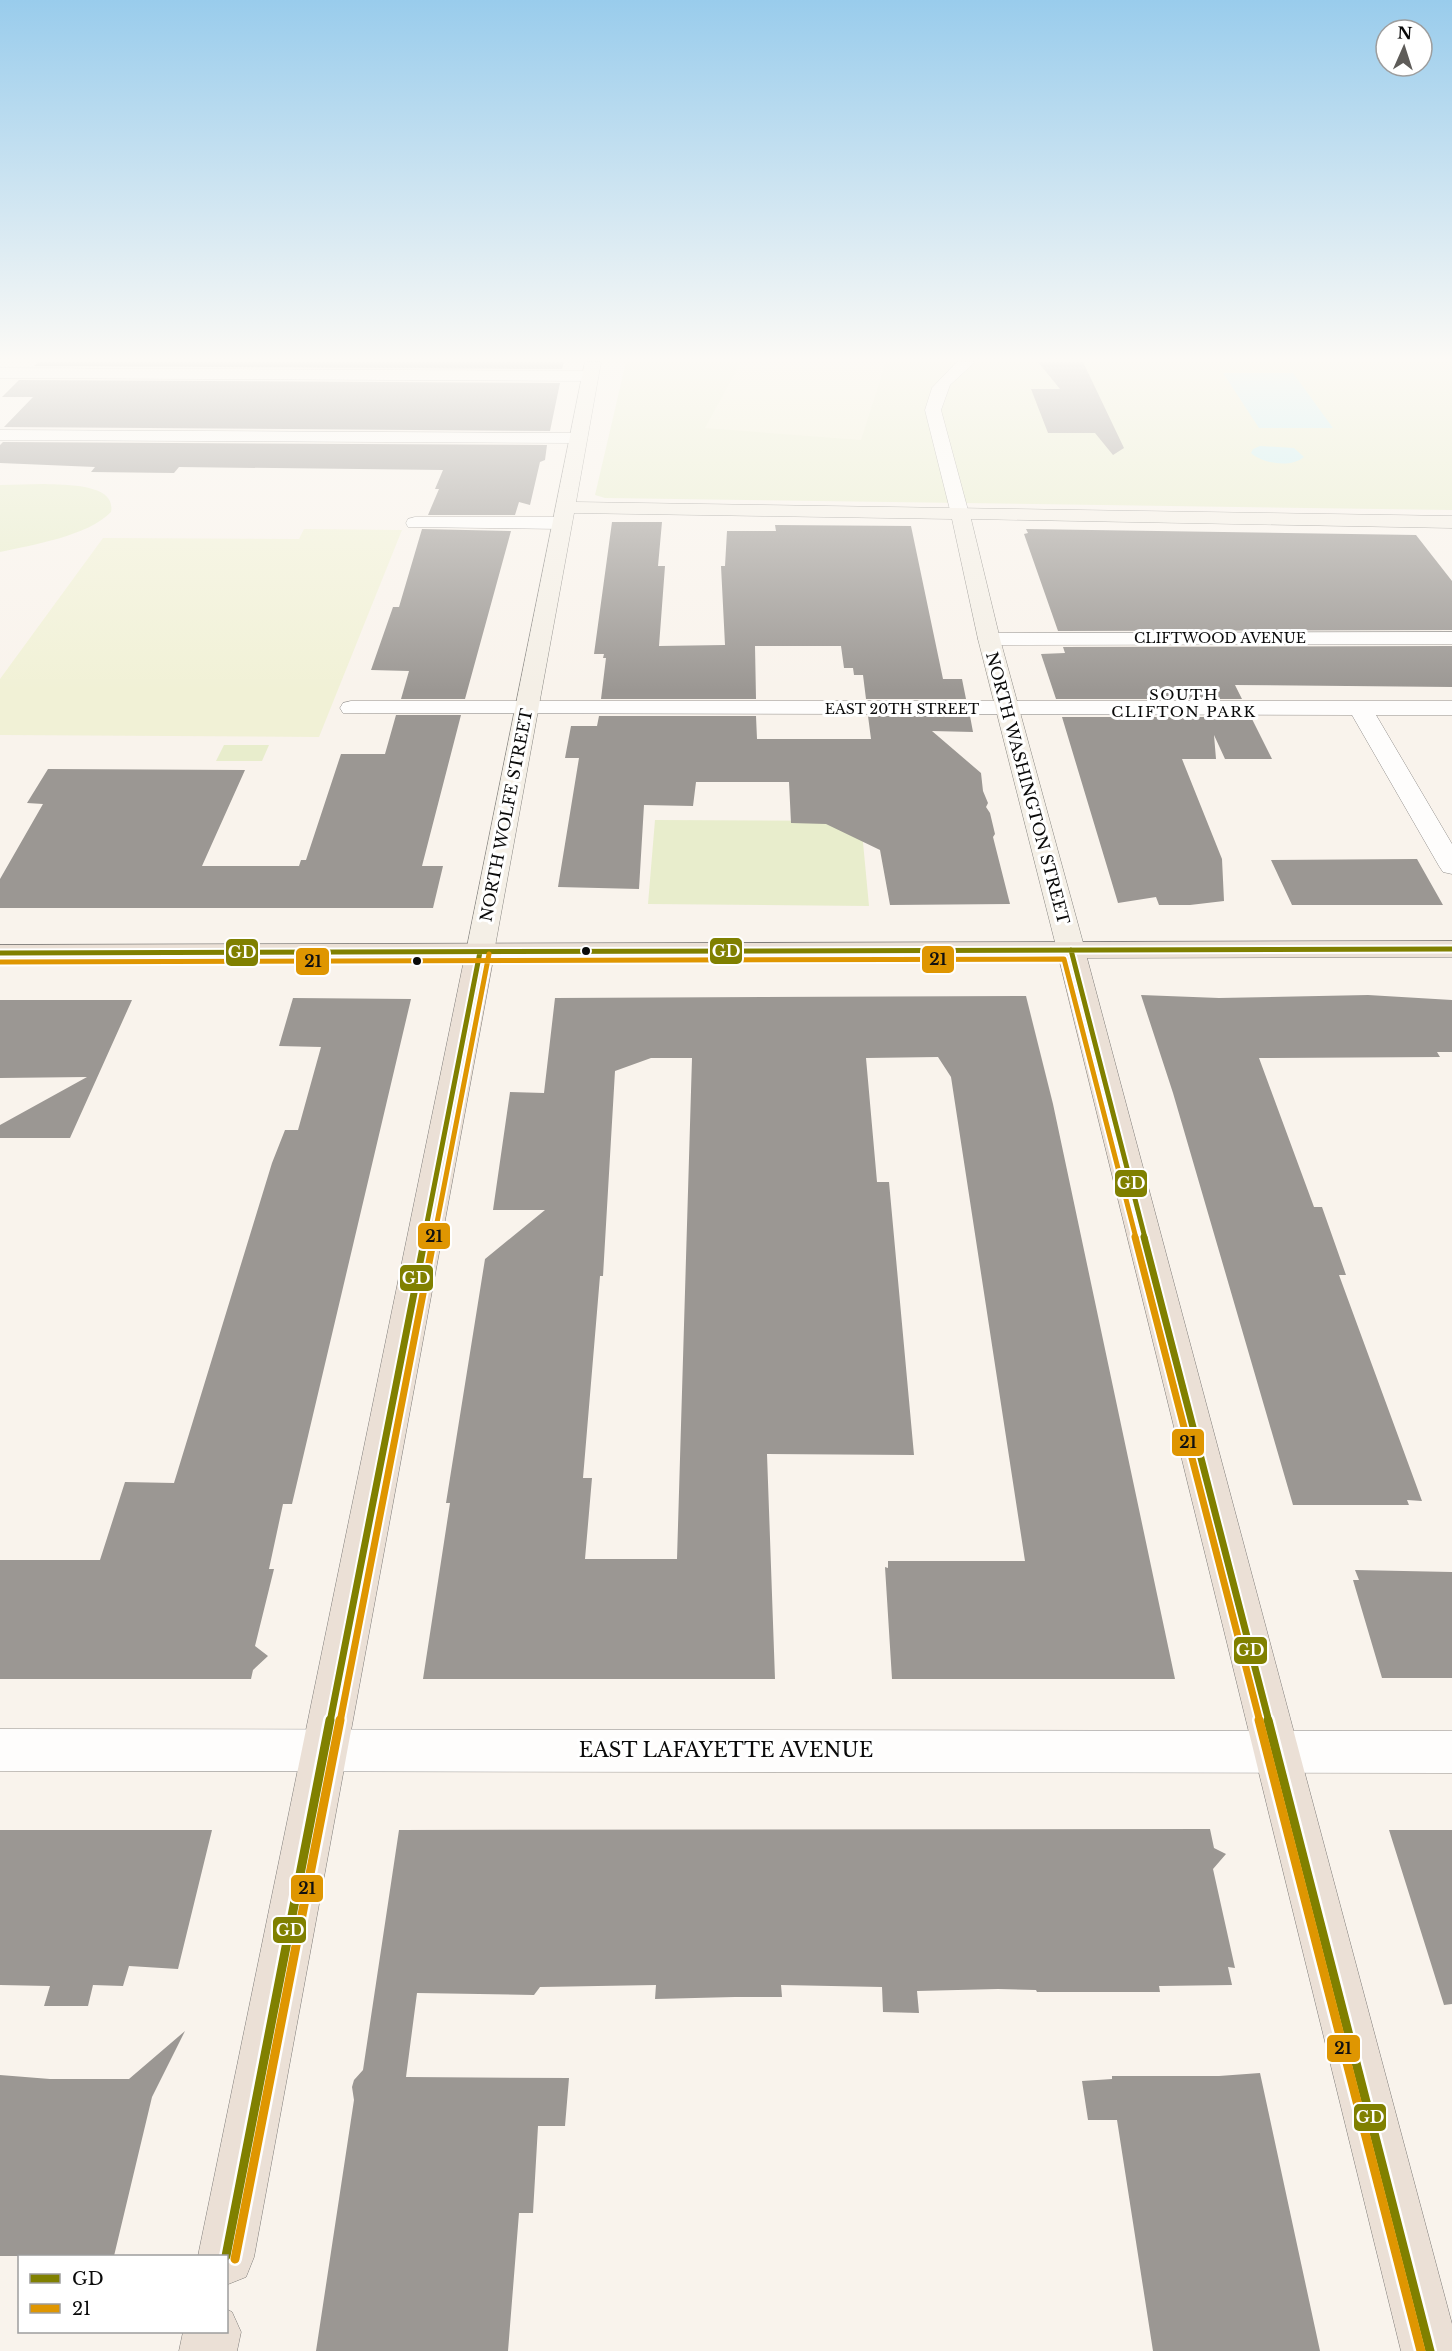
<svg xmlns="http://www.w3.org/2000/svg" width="1452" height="2351" font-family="'Libre Baskerville',serif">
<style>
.green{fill:#e8edcc}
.pitch{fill:#f1f1d6}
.water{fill:#c3eff3}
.building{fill:#9b9793;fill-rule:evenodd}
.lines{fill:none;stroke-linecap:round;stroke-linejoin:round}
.minor-casing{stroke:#928f8c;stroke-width:1}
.secondary-casing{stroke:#888682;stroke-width:1}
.primary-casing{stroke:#7f7c79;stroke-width:1}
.minor{fill:#fefdfc;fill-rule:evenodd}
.secondary{fill:#f4efe6;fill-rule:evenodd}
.primary{fill:#ebe0d6;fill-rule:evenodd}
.bus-1-far2-casing{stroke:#fff;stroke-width:9}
.bus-1-far1-casing{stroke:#fff;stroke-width:11}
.bus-1-casing{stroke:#fff;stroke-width:14}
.bus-2-far2-casing{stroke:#fff;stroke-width:9}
.bus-2-far1-casing{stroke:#fff;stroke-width:11}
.bus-2-casing{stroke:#fff;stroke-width:14}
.bus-1-far2{stroke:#808000;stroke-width:5}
.bus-1-far1{stroke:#808000;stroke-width:7}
.bus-1{stroke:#808000;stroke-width:9}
.bus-2-far2{stroke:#df9601;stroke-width:5}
.bus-2-far1{stroke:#df9601;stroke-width:7}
.bus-2{stroke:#df9601;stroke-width:9}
.bus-dot{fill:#0a0a0a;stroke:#fff;stroke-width:2}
.labels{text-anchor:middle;stroke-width:6;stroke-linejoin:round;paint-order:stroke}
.far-street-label{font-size:14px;fill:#0a0a0a;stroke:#fff}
.far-neighbourhood-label{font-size:15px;letter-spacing:1.5px;fill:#0a0a0a;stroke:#fff}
.street-label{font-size:16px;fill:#0a0a0a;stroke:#fff}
.near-street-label{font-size:20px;fill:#0a0a0a;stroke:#fff}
.line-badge{stroke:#fff;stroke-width:2}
.badge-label{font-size:16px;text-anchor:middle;font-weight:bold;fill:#fff}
.pale-badge-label{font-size:16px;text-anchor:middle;font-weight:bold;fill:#111}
</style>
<rect width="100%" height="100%" fill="#f9f3ec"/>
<!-- green -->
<path class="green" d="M 626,362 L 1452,362 L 1452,510 L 605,498 L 595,495 Z
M 44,484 C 63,485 117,483 111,512 C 88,536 32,545 0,552 L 0,485 Z
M 224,745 L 269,745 L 262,761 L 216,761 Z
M 655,820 L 861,821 L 869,906 L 648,904 Z"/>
<!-- pitch -->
<path class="pitch" d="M 741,362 L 886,362 L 861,440 L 705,428 Z
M 304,529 L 402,530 L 319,737 L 0,735 L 0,679 L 103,538 L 299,539 Z"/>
<!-- water -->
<path class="water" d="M 1223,373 L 1293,373 L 1333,428 L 1259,428 Z
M 1260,446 L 1294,448 L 1304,457 C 1291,468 1263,464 1251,453 L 1253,449 Z"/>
<!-- building -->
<path class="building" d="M 39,362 L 564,362 L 562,369 L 34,366 Z
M 1038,362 L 1083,362 L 1124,448 L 1113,455 L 1095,433 L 1048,433 L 1031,389 L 1060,389 Z
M 19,380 L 560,383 L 550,431 L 4,427 L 33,397 L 2,397 Z
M 3,442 L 547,445 L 545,460 L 540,462 L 530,505 L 519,502 L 515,515 L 428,515 L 439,489 L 435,489 L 443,470 L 179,467 L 174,473 L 91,472 L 95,467 L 0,463 L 0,445 Z
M 612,522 L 662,522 L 658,566 L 665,566 L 659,646 L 725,645 L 721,566 L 725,566 L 727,531 L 776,531 L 775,525 L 911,526 L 943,679 L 962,679 L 966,699 L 866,699 L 863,675 L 854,675 L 853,668 L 844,668 L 841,646 L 755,646 L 756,699 L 601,699 L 606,658 L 603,658 L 604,654 L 594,654 Z
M 422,529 L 511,531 L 465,699 L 401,699 L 409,671 L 371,670 L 393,607 L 399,607 Z
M 1026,529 L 1416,535 L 1452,581 L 1452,630 L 1058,631 L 1024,534 L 1028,533 Z
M 1452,646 L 1452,687 L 1235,685 L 1242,699 L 1056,699 L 1041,654 L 1065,653 L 1063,647 Z
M 396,715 L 461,715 L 422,866 L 443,866 L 433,908 L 0,908 L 0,879 L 43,804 L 27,803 L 48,769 L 245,770 L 202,866 L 299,866 L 301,860 L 306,860 L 341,754 L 385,754 Z
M 599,716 L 756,716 L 757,739 L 871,739 L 868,716 L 970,716 L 973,732 L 932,731 L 981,773 L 983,791 L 988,803 L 986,807 L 990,813 L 995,834 L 993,837 L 1010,904 L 890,905 L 880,850 L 826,824 L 791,823 L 789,782 L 696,782 L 693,806 L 644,805 L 639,889 L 558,887 L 579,758 L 565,758 L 571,726 L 597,726 Z
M 1062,717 L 1251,717 L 1272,759 L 1225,759 L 1214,735 L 1216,759 L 1182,759 L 1222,859 L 1224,901 L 1190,905 L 1159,905 L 1156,897 L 1118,903 Z
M 1417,859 L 1443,905 L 1292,905 L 1271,860 Z
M 1141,995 L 1219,998 L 1368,995 L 1452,1000 L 1452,1052 L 1437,1052 L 1440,1057 L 1259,1058 L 1314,1207 L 1322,1207 L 1346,1275 L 1339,1275 L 1422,1501 L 1407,1500 L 1409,1505 L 1293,1505 L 1173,1093 Z
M 1026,996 L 1053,1104 L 1175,1679 L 892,1679 L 885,1567 L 888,1568 L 888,1561 L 1025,1561 L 951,1077 L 938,1057 L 866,1058 L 877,1182 L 889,1182 L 914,1455 L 767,1454 L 775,1679 L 423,1679 L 450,1503 L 446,1503 L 485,1259 L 545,1210 L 493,1210 L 510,1092 L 544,1093 L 555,998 ZM 651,1058 L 692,1058 L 677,1559 L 585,1559 L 592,1478 L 583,1478 L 600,1276 L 603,1276 L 615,1071 Z
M 293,998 L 411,999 L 292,1504 L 283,1504 L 269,1569 L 274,1569 L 255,1646 L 268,1656 L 253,1670 L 251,1679 L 0,1679 L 0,1560 L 100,1560 L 125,1482 L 174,1483 L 272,1163 L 285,1130 L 298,1130 L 321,1047 L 279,1046 Z
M 0,1000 L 132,1000 L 70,1138 L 0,1138 L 0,1125 L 87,1077 L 0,1078 Z
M 1355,1570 L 1452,1572 L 1452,1678 L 1382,1678 L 1353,1580 L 1359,1580 Z
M 1210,1829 L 1214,1848 L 1226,1854 L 1213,1869 L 1235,1968 L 1228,1967 L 1232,1985 L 1159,1986 L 1160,1992 L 1037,1992 L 1036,1990 L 998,1989 L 917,1991 L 919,2013 L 883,2012 L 882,1987 L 781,1985 L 782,1997 L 735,1997 L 655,1999 L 656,1985 L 540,1987 L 534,1995 L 417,1993 L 406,2077 L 569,2078 L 565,2126 L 538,2126 L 533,2213 L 519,2213 L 508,2351 L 316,2351 L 354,2100 L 352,2087 L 354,2080 L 363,2070 L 399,1830 Z
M 0,1830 L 212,1830 L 178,1969 L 129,1966 L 123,1986 L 93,1985 L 88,2006 L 44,2006 L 50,1986 L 0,1985 Z
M 1389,1830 L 1452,1830 L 1452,2004 L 1444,2005 Z
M 185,2031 L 152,2097 L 114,2256 L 0,2256 L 0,2075 L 50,2079 L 129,2079 Z
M 1260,2073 L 1320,2351 L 1153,2351 L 1117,2120 L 1088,2120 L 1082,2081 L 1112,2079 L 1112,2076 L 1219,2076 Z"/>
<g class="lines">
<!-- minor casing -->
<g class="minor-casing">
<path id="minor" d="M 957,362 L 975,362 L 950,385 L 941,410 L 969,514 L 960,520 L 951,514 L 925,410 L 932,388 Z
M 0,368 L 591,371 L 599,376 L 591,381 L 0,378 Z
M 0,430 L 579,433 L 588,438 L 579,443 L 0,440 Z
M 415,517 L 563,517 L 572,523 L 563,529 L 408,527 L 406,523 L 408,519 Z
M 1452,632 L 1452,644 L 989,645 L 981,644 L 978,639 L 981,634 L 989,633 Z
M 351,701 L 1452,701 L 1452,715 L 1376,715 L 1452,844 L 1452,874 L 1443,872 L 1439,866 L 1352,715 L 343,713 L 340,708 L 343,703 Z
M 0,1729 L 1452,1731 L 1452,1773 L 0,1771 Z"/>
</g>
<!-- secondary casing -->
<g class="secondary-casing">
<path id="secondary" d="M 585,362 L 601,362 L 576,502 L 1452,516 L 1452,528 L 971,519 L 1000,639 L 1085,950 L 1081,956 L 1071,958 L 1061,956 L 1057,950 L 978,639 L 952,519 L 574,513 L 494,952 L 490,958 L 480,960 L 470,958 L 466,952 Z"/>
</g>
<!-- primary casing -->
<g class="primary-casing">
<path id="primary" d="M 1452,941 L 1452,957 L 1087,958 L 1452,2324 L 1452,2351 L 1401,2351 L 1059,959 L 493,960 L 254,2257 L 246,2277 L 226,2285 L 226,2256 L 198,2256 L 464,960 L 0,961 L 0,945 Z
M 226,2309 L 232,2312 L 241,2332 L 237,2351 L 179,2351 L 183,2332 L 226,2332 Z"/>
</g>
<!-- minor -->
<use href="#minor" class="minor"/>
<!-- secondary -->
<use href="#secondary" class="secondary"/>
<!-- primary -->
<use href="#primary" class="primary"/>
<!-- bus-1-far2 casing -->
<g class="bus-1-far2-casing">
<path id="bus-1-far2" d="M 1071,950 L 1145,1238
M 0,953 L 1452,949
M 424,1238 L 480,952"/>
</g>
<!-- bus-1-far1 casing -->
<g class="bus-1-far1-casing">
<path id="bus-1-far1" d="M 1144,1237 L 1269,1722
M 330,1722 L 425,1237"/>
</g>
<!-- bus-1 casing -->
<g class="bus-1-casing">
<path id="bus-1" d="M 1268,1720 L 1430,2351
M 226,2256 L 330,1720"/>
</g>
<!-- bus-2-far2 casing -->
<g class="bus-2-far2-casing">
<path id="bus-2-far2" d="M 0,962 L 1064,959 L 1136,1238
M 434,1238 L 489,954"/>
</g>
<!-- bus-2-far1 casing -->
<g class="bus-2-far1-casing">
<path id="bus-2-far1" d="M 1135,1237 L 1260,1722
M 340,1722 L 434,1237"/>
</g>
<!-- bus-2 casing -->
<g class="bus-2-casing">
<path id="bus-2" d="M 1259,1720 L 1421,2351
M 235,2259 L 340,1720"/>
</g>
<!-- bus-1-far2 -->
<use href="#bus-1-far2" class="bus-1-far2"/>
<!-- bus-1-far1 -->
<use href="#bus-1-far1" class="bus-1-far1"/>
<!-- bus-1 -->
<use href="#bus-1" class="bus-1"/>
<!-- bus-2-far2 -->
<use href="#bus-2-far2" class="bus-2-far2"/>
<!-- bus-2-far1 -->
<use href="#bus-2-far1" class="bus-2-far1"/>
<!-- bus-2 -->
<use href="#bus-2" class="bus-2"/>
</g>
<!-- sky -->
<linearGradient id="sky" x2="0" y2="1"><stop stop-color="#99ccec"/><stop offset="0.52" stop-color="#fcfaf6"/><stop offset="1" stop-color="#fcfaf6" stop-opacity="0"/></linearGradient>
<rect width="1452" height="691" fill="url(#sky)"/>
<!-- markers -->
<g class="bus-dot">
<circle cx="586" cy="951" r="5"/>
<circle cx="417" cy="961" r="5"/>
</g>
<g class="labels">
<!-- far-street labels -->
<g class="far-street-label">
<text x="1220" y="643">CLIFTWOOD AVENUE</text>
<text x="902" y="714">EAST 20TH STREET</text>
</g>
<!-- far-neighbourhood labels -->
<g class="far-neighbourhood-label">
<text x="1184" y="700">SOUTH<tspan x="1184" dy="17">CLIFTON PARK</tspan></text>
</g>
<!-- street labels -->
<g class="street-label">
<text transform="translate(1028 788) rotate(75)" y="6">NORTH WASHINGTON STREET</text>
<text transform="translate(506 815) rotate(-79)" y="6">NORTH WOLFE STREET</text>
</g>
<!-- near-street labels -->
<g class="near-street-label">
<text x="726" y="1757">EAST LAFAYETTE AVENUE</text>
</g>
</g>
<g class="line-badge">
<rect x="709" y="937" width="34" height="28" rx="6" fill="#808000"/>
<rect x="225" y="938" width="34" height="29" rx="6" fill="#808000"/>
<rect x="921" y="945" width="34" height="29" rx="6" fill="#df9601"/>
<rect x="295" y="947" width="35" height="29" rx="6" fill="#df9601"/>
<rect x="1114" y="1169" width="34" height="29" rx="6" fill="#808000"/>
<rect x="417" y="1222" width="34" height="28" rx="6" fill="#df9601"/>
<rect x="399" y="1264" width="35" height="28" rx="6" fill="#808000"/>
<rect x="1171" y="1428" width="34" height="29" rx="6" fill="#df9601"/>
<rect x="1233" y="1636" width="35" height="29" rx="6" fill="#808000"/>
<rect x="290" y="1874" width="34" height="29" rx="6" fill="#df9601"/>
<rect x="272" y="1916" width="35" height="28" rx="6" fill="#808000"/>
<rect x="1326" y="2034" width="35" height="29" rx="6" fill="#df9601"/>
<rect x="1353" y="2103" width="34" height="29" rx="6" fill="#808000"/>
</g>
<g class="badge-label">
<text x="726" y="957">GD</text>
<text x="242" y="958">GD</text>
<text x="1131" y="1189">GD</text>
<text x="416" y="1284">GD</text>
<text x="1250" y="1656">GD</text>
<text x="290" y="1936">GD</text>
<text x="1370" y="2123">GD</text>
</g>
<g class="pale-badge-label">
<text x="938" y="965">21</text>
<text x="313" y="967">21</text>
<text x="434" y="1242">21</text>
<text x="1188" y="1448">21</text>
<text x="307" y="1894">21</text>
<text x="1343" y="2054">21</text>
</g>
<!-- legend -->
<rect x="18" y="2255" width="210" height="78" fill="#ffffff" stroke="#9d9d9d" stroke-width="1.5"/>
<rect x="30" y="2274" width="30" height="9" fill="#808000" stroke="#9d9d9d" stroke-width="1.5"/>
<text x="72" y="2285" font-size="18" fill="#0a0a0a">GD</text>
<rect x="30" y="2304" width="30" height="9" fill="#df9601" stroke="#9d9d9d" stroke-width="1.5"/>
<text x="72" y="2315" font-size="18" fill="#0a0a0a">21</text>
<!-- north arrow -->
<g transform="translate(1404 48) rotate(3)"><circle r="28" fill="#ffffff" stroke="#9d9d9d" stroke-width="1.5"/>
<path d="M0-4.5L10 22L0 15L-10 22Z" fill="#5e5c59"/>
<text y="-9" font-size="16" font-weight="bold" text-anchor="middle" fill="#0a0a0a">N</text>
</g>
</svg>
